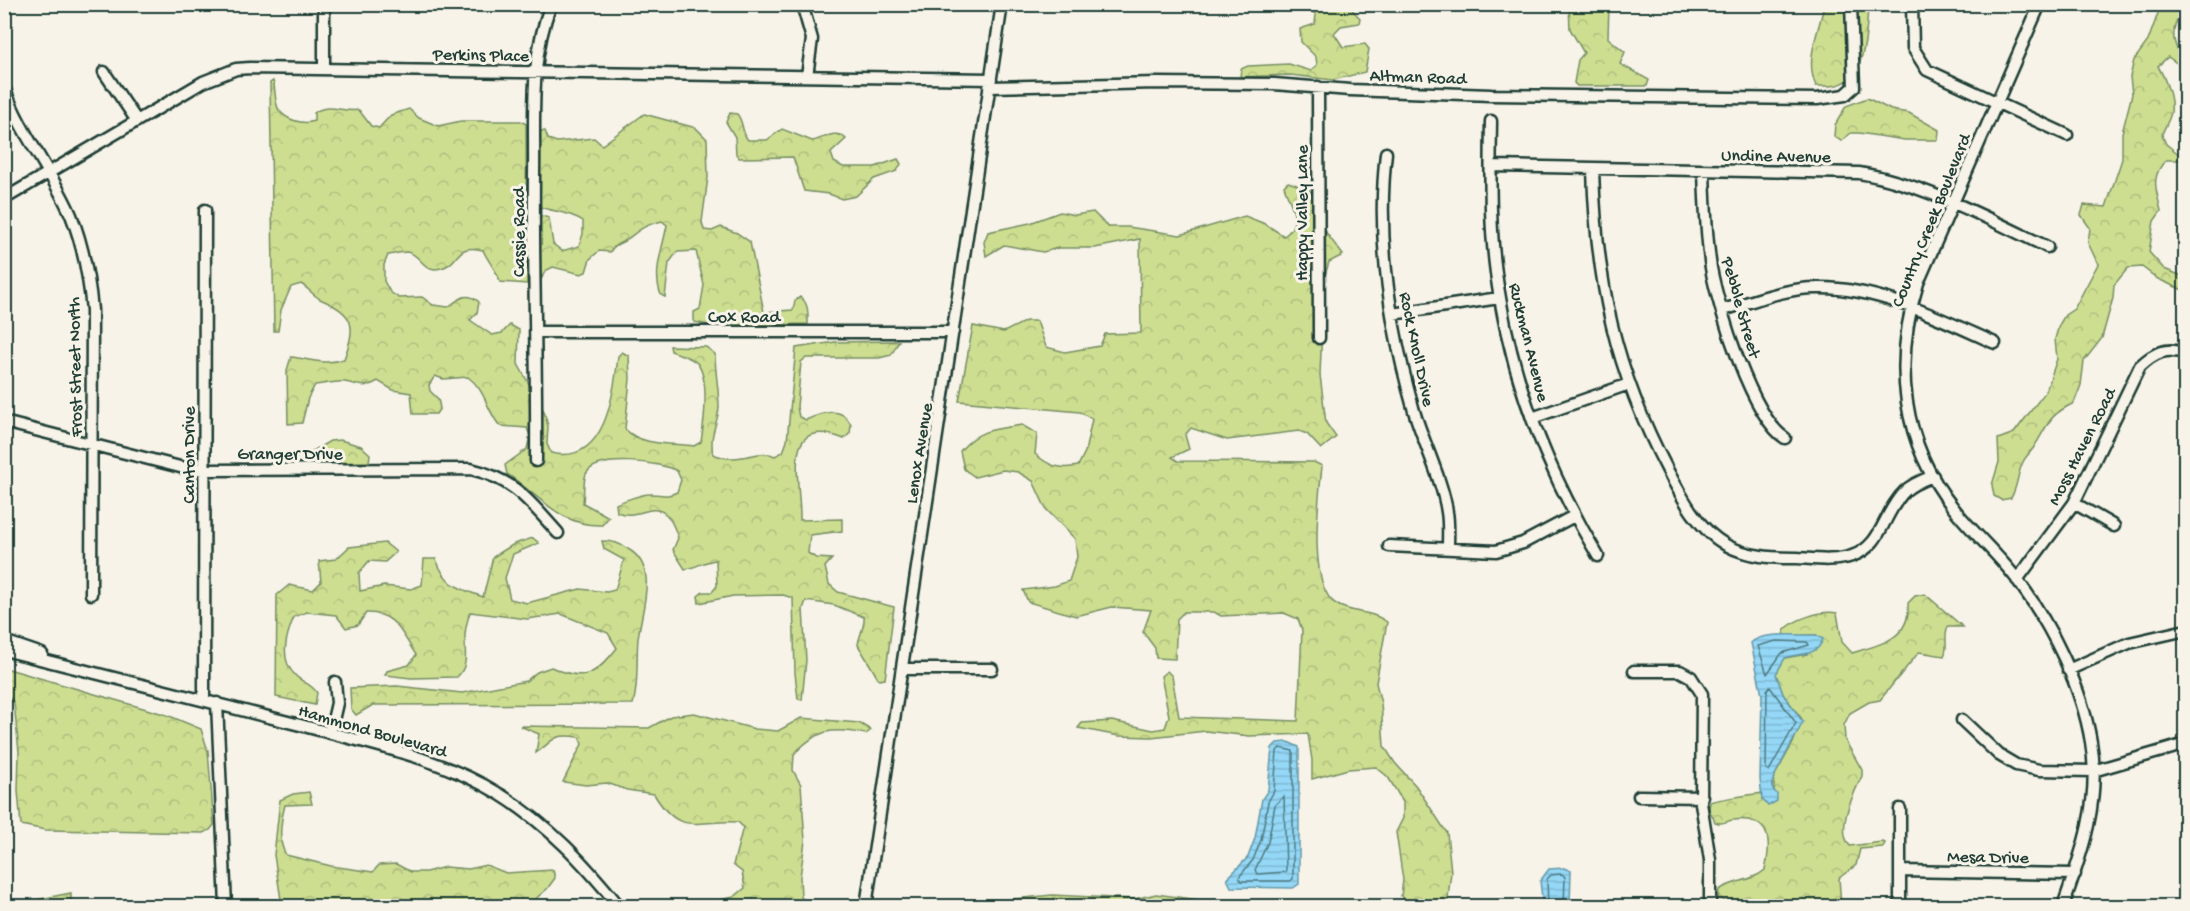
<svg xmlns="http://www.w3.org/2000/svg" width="2190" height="911" font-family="'Gochi Hand',sans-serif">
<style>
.forest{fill:url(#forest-crowns);stroke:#768e62;stroke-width:1.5}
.water{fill:url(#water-rules);stroke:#6599a8;stroke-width:1.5}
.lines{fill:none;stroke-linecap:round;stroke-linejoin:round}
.shore{stroke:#4e7b82;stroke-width:1.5}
.minor-casing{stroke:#1f3d34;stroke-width:15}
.minor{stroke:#f7f3e8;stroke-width:10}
.labels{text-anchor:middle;stroke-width:6;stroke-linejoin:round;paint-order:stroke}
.street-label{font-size:18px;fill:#1f3d34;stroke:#f7f3e8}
</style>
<defs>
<pattern id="forest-crowns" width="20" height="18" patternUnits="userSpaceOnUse" patternTransform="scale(1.5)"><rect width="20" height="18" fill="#cdde91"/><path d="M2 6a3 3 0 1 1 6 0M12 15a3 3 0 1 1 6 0" fill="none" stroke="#b0bf7e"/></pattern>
<pattern id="water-rules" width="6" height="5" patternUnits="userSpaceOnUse" patternTransform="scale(1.5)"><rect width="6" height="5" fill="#94d7f6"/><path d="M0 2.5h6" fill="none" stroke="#7fb9d4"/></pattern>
</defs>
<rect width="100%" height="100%" fill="#f7f3e8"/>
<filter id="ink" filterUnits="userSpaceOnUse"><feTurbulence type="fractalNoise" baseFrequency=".0167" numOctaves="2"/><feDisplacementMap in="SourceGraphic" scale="12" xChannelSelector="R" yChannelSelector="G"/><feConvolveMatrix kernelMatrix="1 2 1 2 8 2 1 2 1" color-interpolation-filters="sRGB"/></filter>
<g filter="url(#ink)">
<!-- forest -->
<path class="forest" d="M 1304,5 L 1352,5 L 1353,11 L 1360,18 L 1359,23 L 1341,26 L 1334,33 L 1343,47 L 1365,44 L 1369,49 L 1365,72 L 1333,80 L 1290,75 L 1240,77 L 1241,69 L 1248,66 L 1289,64 L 1311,71 L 1317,65 L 1316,57 L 1301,42 L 1300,29 L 1315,24 L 1316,14 L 1306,9 Z
M 1569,5 L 1609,5 L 1608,38 L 1625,52 L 1620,64 L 1649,80 L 1647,86 L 1577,86 L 1574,83 L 1578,60 L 1584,53 L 1570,29 Z
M 1824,5 L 1868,5 C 1867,26 1866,66 1848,80 C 1839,87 1826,86 1816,86 C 1804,60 1819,32 1824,5 Z
M 2161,5 L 2185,5 L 2185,19 L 2176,22 C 2169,43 2180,51 2185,69 L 2168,57 L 2158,66 C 2165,78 2173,97 2171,112 C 2170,120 2164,127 2162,135 L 2166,144 L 2180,155 L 2179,160 L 2166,160 C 2149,178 2157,191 2161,211 L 2154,221 L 2149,252 L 2164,269 L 2185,277 L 2185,291 L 2158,279 L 2142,267 L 2128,268 L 2114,285 L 2113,298 L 2102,338 L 2084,361 L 2081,385 L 2074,403 C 2047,416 2049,424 2034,447 C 2031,452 2025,457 2023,462 C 2017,474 2018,486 2011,498 L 2001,500 L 1994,496 L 1992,485 L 1999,462 L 1998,439 L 2014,433 L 2046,391 L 2057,359 L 2055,339 L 2059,325 L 2065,315 L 2074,309 L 2098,264 L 2088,243 L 2090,228 L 2081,215 L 2084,205 L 2106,207 L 2122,159 L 2122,133 L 2132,94 L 2130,77 L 2134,60 L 2148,41 Z
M 273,81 C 276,90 274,102 279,110 C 286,120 303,125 314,121 L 314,113 C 329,102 343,113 359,110 L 371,126 L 379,128 L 391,115 L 409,109 L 419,118 L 438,126 L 461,121 L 521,121 L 526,124 L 527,284 L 500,282 C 497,270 488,262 483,250 C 451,242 463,267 435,269 C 422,269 420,254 407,252 C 402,252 394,254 388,255 L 384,265 L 384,281 L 390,292 L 399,298 L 422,297 L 433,305 L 448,307 C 460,298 467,291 479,302 L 477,313 L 470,320 L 492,335 L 502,333 L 510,325 L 519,330 L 518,364 L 544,411 L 548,426 L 547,444 L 551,453 C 605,466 614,395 618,356 L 622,352 L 629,356 L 630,379 L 625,429 C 641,446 671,443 694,446 L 701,442 C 704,423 710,379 697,363 C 691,357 679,354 671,351 L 670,346 L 706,347 L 715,354 C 715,372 719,390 719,407 C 718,424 709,433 713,454 C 740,466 759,447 775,456 L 783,452 L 787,441 L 796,348 L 835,342 L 899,341 L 891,355 L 879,358 L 806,358 L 801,362 L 797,407 L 799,417 L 806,420 C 821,413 842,405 851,425 L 850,433 L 844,439 C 779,413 801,481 800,520 L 842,519 L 842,531 L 810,535 L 808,553 L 816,558 L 832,559 L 825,567 L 829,584 L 838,592 L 894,607 L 885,679 L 879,680 L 858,645 C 859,635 865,627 864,617 L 834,605 L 806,601 L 803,609 L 806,660 L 802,700 L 798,699 L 795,673 L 793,598 L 783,595 L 733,596 L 699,603 L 698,596 L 703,592 L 712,592 L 717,586 L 716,560 C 704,561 696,568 685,569 L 673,550 L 678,538 C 662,487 644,523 617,512 L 616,504 C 623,501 642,494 649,494 C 660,493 666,498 677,492 L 681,480 L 677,471 C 661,462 596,454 586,474 C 583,481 584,495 583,503 L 609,517 L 602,525 C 561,527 539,495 507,474 L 505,465 L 527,449 L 530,436 L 527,428 L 500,426 C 486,410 486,390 468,377 L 443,379 L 435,376 L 429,385 L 430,391 L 438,399 L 440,408 L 436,414 L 413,414 L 411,393 L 393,390 L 378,381 C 364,389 360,385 345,382 C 337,381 325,384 315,385 L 308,398 L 302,423 L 288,424 L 287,370 L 291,357 C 310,359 326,366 344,359 C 357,324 354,314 320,299 C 313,295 308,288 301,284 L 291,287 L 281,310 L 278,331 L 274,331 L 270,83 Z
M 1867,98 L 1891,110 L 1909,113 L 1939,130 L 1938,140 L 1905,140 L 1859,133 L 1851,133 L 1841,141 L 1834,136 L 1835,125 L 1846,106 Z
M 730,113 L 737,114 C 744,122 741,132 748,140 L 767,140 L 782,129 L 812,141 C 824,139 835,128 846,139 L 831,153 L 834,162 L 843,167 L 875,167 L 898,159 L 901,164 L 897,171 L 874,179 L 856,196 L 842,199 L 829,194 L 804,191 L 793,157 L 739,158 L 736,154 L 735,137 L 726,122 Z
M 644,114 L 696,128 L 707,139 L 708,177 L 702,222 L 704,230 L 712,231 L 721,227 L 737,233 L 750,242 L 764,312 L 793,310 L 795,301 L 800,297 C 809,303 808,313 808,324 L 714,326 L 694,322 L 694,312 L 700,309 L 704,285 L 696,251 L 677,252 L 669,263 L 665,297 L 661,295 C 652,272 663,248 667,225 L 662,221 C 642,226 641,229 626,240 C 619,244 615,244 610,252 L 599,251 L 590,259 L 586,272 L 581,274 L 553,267 L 545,271 L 542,278 L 539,268 L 538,215 L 549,218 L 553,244 L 562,251 L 579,246 L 583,234 L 583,221 C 570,212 555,212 540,207 L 539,131 L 545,131 L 548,139 L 557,142 L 594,138 L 602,145 Z
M 1288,182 L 1309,189 L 1327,234 L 1343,255 L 1329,262 L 1324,279 L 1320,375 L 1326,423 L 1336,437 L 1321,449 L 1307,434 L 1299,431 L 1227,440 L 1191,428 L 1185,435 L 1189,449 L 1172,457 L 1178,461 L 1314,462 L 1322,466 C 1319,497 1307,585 1336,604 C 1353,615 1369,609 1387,622 L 1376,683 L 1381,703 L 1384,746 L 1395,763 L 1416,786 L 1447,833 L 1451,872 L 1447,906 L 1411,906 L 1401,896 L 1403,880 L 1396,832 L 1403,818 L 1403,802 L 1388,777 L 1376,767 L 1348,769 L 1312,779 L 1312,760 L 1308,734 L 1249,736 L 1206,731 L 1151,737 L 1119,736 L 1078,728 L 1082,723 L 1112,721 L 1153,730 L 1165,728 L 1169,716 L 1161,676 L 1167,671 L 1172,676 L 1179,717 L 1298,721 L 1302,630 L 1298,619 L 1284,613 L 1221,616 L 1214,612 L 1184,612 L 1177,619 L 1175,659 L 1156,658 L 1155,648 L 1143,632 L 1151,610 L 1112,607 L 1076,616 L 1028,602 L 1023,590 L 1055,586 L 1069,581 L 1077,557 L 1075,539 L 1046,509 L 1033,481 L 1018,472 L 1003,470 L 975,477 L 964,469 L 960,451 C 978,429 995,429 1022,425 L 1037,434 L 1035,454 C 1049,466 1060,470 1078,466 L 1085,452 L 1092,419 L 1080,412 L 959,401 L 973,326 L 1004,332 L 1026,321 L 1037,321 L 1046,347 L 1065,352 L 1100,346 L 1105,334 L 1141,333 L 1140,239 L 1095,248 L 1058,248 L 1043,252 L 1004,245 L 986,256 L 984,242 L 988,232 L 1030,223 L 1060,212 L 1075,215 L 1093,212 L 1108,227 L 1128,227 L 1180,235 L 1245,216 L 1265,224 L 1284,236 C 1304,222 1290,205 1284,186 Z
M 340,440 L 361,446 L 370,454 L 369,462 L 305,464 L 302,461 L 304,456 L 330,441 Z
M 533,538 L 539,543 L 513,554 L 505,578 L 510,599 L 527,603 L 580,589 L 607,592 L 615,590 L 624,560 L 604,549 L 602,541 C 613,541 619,543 628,549 C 660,567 641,610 638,639 C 636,660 639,684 633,704 L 373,705 L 356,715 L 351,709 L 350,688 L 397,686 L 462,693 L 526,681 L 537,672 L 551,667 C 584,682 595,676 617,648 L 608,633 L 561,614 L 527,619 L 470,612 C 468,619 465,628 465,636 C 464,651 470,665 457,677 L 411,678 L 385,675 L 387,671 L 409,665 L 416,655 C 401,633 396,612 366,613 L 358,625 L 346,628 L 336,615 L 307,612 L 294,617 C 286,636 279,659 295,675 C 302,683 311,683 317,693 L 315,705 L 276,697 L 277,595 L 289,585 L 313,590 L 321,582 L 319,561 L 336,559 L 349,547 L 385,543 L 396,552 L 385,562 L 369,561 L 359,573 L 360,591 L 384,586 L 411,589 L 422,585 L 424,559 L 436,559 C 446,586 458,588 483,597 L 493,557 L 514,544 Z
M 1925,594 L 1963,627 L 1948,627 C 1943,637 1949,646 1944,656 L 1919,652 L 1880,700 L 1869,702 L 1850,713 L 1844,725 L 1845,740 L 1862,770 L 1862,776 C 1854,793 1835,829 1850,846 L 1882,842 L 1885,843 L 1883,847 L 1860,849 L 1856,865 L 1839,878 L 1841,906 L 1737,906 L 1718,898 L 1719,890 C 1734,880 1751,882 1765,870 C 1772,841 1771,816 1733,820 C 1726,821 1723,825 1715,822 L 1709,809 L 1710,802 C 1714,800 1754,794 1763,793 L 1762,799 L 1774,791 L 1774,777 L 1793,743 L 1802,719 L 1783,694 L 1776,674 L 1785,658 L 1807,654 L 1816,635 L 1785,636 L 1784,631 C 1793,619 1822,610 1837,613 L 1842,642 L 1852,653 C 1881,644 1911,639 1908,603 L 1915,596 Z
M 5,668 L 167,715 L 201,729 L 208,751 L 214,825 L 210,830 L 203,833 L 46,830 L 21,825 L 18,791 L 19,752 L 14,703 L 5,692 Z
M 694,713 L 755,729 L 778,731 L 801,718 L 859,723 L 871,730 L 866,734 C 832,727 818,729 794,754 L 793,770 L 801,785 L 805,841 L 800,877 L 801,897 L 811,906 L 762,904 L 702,906 L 704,903 L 734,897 L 745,888 L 742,872 L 733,865 L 743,827 L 738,822 C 697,819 680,838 654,794 L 627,790 L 607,783 L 586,785 L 563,782 L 582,744 L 579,737 C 552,733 555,740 536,753 L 539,734 L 520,726 L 649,728 L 671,716 Z
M 309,792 L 312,804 L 285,805 C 281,820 277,841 286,855 L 331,866 L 373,872 L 379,865 L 396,864 L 411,872 L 426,872 L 445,867 L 469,869 L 486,865 L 506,873 L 553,870 L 555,878 L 547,889 L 527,906 L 282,906 L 274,855 L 280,800 L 293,794 Z
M 71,893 L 71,906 L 5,906 Z
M 1156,894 L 1199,900 L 1307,904 L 1308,906 L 981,906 L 995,901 L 1052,895 L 1134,899 Z"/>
<!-- water -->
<path class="water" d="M 1816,635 L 1823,639 C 1817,658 1799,652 1785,658 L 1776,674 L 1783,694 L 1803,722 L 1774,777 L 1772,788 L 1777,794 L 1777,801 L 1768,806 L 1762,799 L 1760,779 L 1762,695 L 1751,643 C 1761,631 1800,636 1816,635 Z
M 1288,742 L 1299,747 L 1299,884 L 1293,888 L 1231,887 L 1227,879 L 1248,857 L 1255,838 L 1262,799 L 1268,790 L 1272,748 L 1277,743 Z
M 1549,869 L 1564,868 L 1571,871 L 1570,906 L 1543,906 L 1540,881 Z"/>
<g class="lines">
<!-- shore -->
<path class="shore" d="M 1776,641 L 1807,642 L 1809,645 L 1782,653 L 1767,674 L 1758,646 Z
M 1770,687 L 1796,723 L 1769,771 L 1766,769 L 1767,690 Z
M 1280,748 L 1293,751 L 1293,879 L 1290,881 L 1241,881 L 1239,877 L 1253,860 L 1261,840 L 1268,802 L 1274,791 L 1277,751 Z
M 1284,796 L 1286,872 L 1257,874 L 1255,870 L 1268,842 L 1275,805 Z
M 1548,906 L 1547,879 L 1551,875 L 1562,874 L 1565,877 L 1564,906"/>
<!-- minor casing -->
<g class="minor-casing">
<path id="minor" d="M 802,4 L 812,39 L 807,76
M 1912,4 L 1913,48 L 1927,70 L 2067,135
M 2040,4 L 1918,283 C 1893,363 1901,443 1955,510 C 1975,535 2000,556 2019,582 C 2052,627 2082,687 2091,742 C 2101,800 2082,853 2063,906
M 324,68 L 324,4
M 104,72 L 137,121
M 4,87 C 20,133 52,171 71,215 C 83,245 89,278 92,310 L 91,594
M 989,87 L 1157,83 L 1274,84 L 1350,90 L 1491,95 L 1817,99 L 1845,95 L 1854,87 L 1851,4
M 1318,87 L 1319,338
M 1491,121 C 1490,180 1489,240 1500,298 C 1515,389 1551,477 1598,556
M 1386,153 C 1376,239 1390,327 1414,411 C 1423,441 1443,482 1447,512 C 1449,524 1448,536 1448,548
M 1491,166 L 1859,173 C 1922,183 1989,219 2047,247
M 1593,169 C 1596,282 1615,370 1668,471 C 1683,499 1698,529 1726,545 C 1748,557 1773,558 1797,558 C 1814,559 1835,562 1852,556 C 1883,546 1883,512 1905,491 C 1912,484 1923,480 1933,476
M 1704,171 C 1705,203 1706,236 1711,268 C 1718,307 1752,417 1785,438
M 4,199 L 203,82 L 236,69 L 250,68 L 991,79
M 1722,310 C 1752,302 1785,288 1816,288 C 1876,286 1941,319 1995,343
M 1392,314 L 1499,298
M 536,332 L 953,332
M 1532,418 L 1629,384
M 4,422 L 180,467 L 205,470 L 471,469 C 514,479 530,502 558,533
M 536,461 C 537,366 533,270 534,175 C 535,115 529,62 551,4
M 2074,503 L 2114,526
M 1389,546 L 1496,551 L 1523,543 L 1574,516
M 2017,580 L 2074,503 L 2140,366 C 2154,353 2167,346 2186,354
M 4,641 L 42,654
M 4,650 C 104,676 204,700 304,726 C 370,744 442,758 501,795 C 550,826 583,862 619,906
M 902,669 L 992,669
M 2068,670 L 2129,643 L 2186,630
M 1634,671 L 1680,671 L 1691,677 L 1702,694 L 1701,803 L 1710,860 L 1710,906
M 204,699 L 205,210
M 217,703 L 226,906
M 1962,720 L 1999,755 L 2016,765 L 2039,770 L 2093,771 L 2186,744
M 330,733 L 337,703 L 335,682
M 1639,796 L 1702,797
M 1900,809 L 1900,906
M 1900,871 L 2075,874
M 866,906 L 1002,4
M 2185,906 L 2186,865"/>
</g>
<!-- minor -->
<use href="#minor" class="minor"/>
</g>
</g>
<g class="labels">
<!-- street labels -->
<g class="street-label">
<text transform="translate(481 54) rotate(1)" y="6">Perkins Place</text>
<text transform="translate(1418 76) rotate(2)" y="6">Altman Road</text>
<text transform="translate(1776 155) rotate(1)" y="6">Undine Avenue</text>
<text transform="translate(1301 213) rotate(-90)" y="6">Happy Valley Lane</text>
<text transform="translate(1930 220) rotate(-68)" y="6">Country Creek Boulevard</text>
<text transform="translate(518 232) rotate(-90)" y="6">Cassie Road</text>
<text transform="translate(1742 307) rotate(74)" y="6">Pebble Street</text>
<text x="744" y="322">Cox Road</text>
<text transform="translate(1530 342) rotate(76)" y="6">Ruckman Avenue</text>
<text transform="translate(1418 349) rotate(78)" y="6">Rock Knoll Drive</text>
<text transform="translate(74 367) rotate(-91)" y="6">Frost Street North</text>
<text transform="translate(2081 446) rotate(-63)" y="6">Moss Haven Road</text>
<text x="290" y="459">Granger Drive</text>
<text transform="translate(918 453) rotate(-81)" y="6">Lenox Avenue</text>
<text transform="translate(188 455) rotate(-90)" y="6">Canton Drive</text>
<text transform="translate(373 730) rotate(16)" y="6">Hammond Boulevard</text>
<text transform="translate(1988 856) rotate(1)" y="6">Mesa Drive</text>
</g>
</g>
<!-- margin -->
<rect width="2190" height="911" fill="none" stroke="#f7f3e8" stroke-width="24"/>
<rect x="12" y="12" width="2166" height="887" fill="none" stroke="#1f3d34" stroke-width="2" filter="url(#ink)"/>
</svg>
